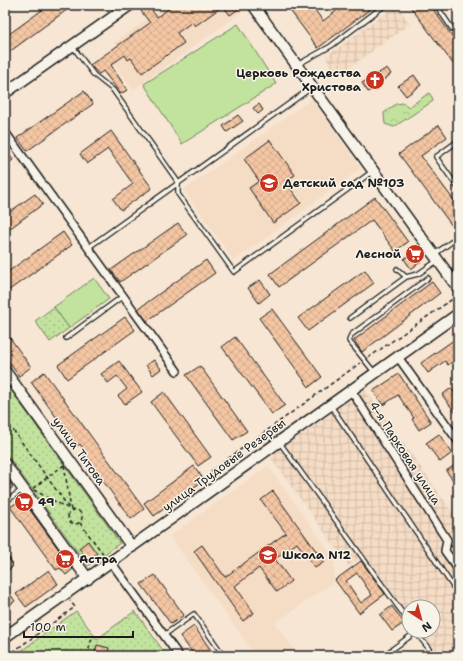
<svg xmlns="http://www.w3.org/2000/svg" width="463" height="661" font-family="'Shantell Sans',sans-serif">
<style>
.built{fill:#f5dcc5}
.industrial{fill:url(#industrial-grid)}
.forest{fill:url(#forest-crowns);stroke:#6f805c}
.park{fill:url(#park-dots);stroke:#6f805c}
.garden{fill:#c2e39d;stroke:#6f805c}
.building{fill:url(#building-cross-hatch);stroke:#1c1c1c;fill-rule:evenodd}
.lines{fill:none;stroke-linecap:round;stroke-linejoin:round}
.lane-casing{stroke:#1c1c1c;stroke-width:6}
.street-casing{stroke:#1c1c1c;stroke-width:10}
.secondary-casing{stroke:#1c1c1c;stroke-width:13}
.path{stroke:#1c1c1c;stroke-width:1.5;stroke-dasharray:4 3;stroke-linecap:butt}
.lane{stroke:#f7f3e8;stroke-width:3.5}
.street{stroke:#f7f3e8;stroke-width:7}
.secondary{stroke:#f7f3e8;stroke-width:10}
.labels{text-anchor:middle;stroke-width:3;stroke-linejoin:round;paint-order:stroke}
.poi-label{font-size:12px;font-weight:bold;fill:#1c1c1c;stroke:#f7f3e8;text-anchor:start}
.street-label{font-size:12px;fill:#1c1c1c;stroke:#f7f3e8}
</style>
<defs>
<pattern id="industrial-grid" width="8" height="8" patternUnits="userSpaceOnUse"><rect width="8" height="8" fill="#f5dcc5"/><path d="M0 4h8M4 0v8" fill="none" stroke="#d1bca9"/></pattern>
<pattern id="forest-crowns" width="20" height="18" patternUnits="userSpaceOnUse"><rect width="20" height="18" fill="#c2e39d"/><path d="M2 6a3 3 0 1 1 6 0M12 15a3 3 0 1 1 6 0" fill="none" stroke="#a6c287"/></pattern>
<pattern id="park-dots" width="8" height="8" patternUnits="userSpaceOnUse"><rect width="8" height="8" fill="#c2e39d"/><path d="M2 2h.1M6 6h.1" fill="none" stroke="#a6c287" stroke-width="1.8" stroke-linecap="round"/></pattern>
<pattern id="building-cross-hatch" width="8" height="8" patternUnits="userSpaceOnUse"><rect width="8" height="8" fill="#f4c6a3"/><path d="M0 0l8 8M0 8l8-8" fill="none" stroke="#d1aa8c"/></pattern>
</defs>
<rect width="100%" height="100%" fill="#f6e6d3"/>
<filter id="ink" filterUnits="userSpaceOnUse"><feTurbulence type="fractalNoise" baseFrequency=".025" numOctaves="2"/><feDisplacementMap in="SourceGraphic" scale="8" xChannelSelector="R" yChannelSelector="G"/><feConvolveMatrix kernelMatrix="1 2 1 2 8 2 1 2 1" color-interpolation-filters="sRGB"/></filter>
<g filter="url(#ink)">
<!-- built -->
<path class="built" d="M 167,5 L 243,5 L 246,9 L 133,90 L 114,64 L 124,57 L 114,43 Z
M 312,99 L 361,168 L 234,261 L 184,190 Z
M 268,466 L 334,558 L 334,582 L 275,623 L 299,656 L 256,656 L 170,536 Z"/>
<!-- industrial -->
<path class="industrial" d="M 397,5 L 410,24 L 338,76 L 325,57 Z
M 365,389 L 458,520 L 458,537 L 440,550 L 458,575 L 458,656 L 437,656 L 419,631 L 433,631 L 433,607 L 409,607 L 409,617 L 364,555 L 349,566 L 270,457 Z"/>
<!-- forest -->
<path class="forest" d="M 429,93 L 432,97 L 433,101 L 394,127 L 385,124 L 384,113 L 396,104 L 403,103 L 409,107 Z"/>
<!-- park -->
<path class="park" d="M 54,307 L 69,328 L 50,342 L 35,321 Z
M 5,382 L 120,543 L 88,566 L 5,452 Z
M 76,611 L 97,639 L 135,611 L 167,656 L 14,656 Z"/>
<!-- garden -->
<path class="garden" d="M 238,24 L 276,84 L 182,144 L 144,84 Z
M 94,278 L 109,299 L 69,328 L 54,307 Z"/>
<!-- building -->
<path class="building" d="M 49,5 L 66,5 L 68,9 L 5,55 L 5,37 Z
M 174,5 L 244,5 L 230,15 L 223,6 L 195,26 L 192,22 L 177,33 L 184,43 L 142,73 L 131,58 L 128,60 L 125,55 L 111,65 L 127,90 L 121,94 L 103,71 L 99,74 L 90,65 L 150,23 L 141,11 L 148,6 L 157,17 Z
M 286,5 L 311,5 L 323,21 L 344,5 L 365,5 L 369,10 L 318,48 Z
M 409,5 L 430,5 L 458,44 L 458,62 L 454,65 Z
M 387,68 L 391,74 L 368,92 L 362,83 Z
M 414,75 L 421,85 L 406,96 L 398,86 Z
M 84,91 L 93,104 L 27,151 L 17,138 Z
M 259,104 L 263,110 L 258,114 L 253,108 Z
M 238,115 L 243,121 L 227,132 L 223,126 Z
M 439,125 L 447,137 L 421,156 L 458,206 L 458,234 L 399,154 Z
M 111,131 L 152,188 L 121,210 L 113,199 L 133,184 L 108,149 L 87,164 L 80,154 Z
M 270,140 L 295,175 L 285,181 L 301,203 L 273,223 L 249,188 L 259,181 L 244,159 Z
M 5,149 L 13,160 L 5,166 Z
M 35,194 L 43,204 L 5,232 L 5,215 Z
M 375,197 L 408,242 L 395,251 L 372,220 L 279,287 L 270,274 Z
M 178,223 L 187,235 L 120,282 L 111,270 Z
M 63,232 L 72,245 L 5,293 L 5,274 Z
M 416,250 L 423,260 L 411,269 L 404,259 Z
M 206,260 L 215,273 L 147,321 L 138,309 Z
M 365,270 L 374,283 L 308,331 L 298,318 Z
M 260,280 L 270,294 L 259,303 L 248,288 Z
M 432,282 L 440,293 L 362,352 L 354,340 Z
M 272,309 L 322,377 L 309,387 L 259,318 Z
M 125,317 L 135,330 L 67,379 L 58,365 Z
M 5,331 L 31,367 L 19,376 L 5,357 Z
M 235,337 L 285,405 L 272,414 L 222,347 Z
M 458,337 L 458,355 L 453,358 L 455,360 L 448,365 L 445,361 L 428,373 L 421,363 Z
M 154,360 L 161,369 L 153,375 L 146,365 Z
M 119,361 L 142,392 L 125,404 L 118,396 L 127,389 L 117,376 L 108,383 L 101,374 Z
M 200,366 L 247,431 L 233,440 L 186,375 Z
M 44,372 L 144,509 L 131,519 L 84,455 L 86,453 L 80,444 L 77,446 L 31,382 Z
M 399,374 L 431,422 L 419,430 L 412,419 L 414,418 L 398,395 L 383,405 L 373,391 Z
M 451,388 L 458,398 L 458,416 L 442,395 Z
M 164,392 L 211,457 L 198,466 L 151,402 Z
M 439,434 L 452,453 L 440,462 L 426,443 Z
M 458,463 L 458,476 L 453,480 L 446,471 Z
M 194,466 L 204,480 L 154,516 L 144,503 Z
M 5,477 L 13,487 L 5,493 Z
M 273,491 L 324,562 L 315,568 L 297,543 L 275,559 L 291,581 L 277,592 L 259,568 L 235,586 L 254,613 L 243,621 L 194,551 L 202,545 L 225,577 L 286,533 L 261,500 Z
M 22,499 L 73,569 L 66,575 L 60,568 L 56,570 L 10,507 Z
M 458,539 L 458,555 L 451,546 Z
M 88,541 L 97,554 L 88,560 L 79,548 Z
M 361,561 L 385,594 L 359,613 L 335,580 ZM 357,573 L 372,595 L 361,603 L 346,581 Z
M 49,570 L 58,584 L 26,607 L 16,594 Z
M 155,575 L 184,615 L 171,624 L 141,584 Z
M 5,587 L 15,601 L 5,608 Z
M 392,606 L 404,623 L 392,631 L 380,615 Z
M 194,626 L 215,656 L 195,656 L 180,636 Z
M 97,645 L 109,648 L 107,656 L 94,656 Z"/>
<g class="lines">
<!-- lane casing -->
<g class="lane-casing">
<path id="lane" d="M 436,5 L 453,30 L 458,27
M 73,47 L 94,75 L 113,90 L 178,182 L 178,194 L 234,272 L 373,171
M 297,65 L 331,46 L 385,5
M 458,141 L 436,157 L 458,188
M 89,247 L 311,88
M 435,254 L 458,237
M 397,269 L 406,277 L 418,274 L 437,261
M 350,318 L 406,277
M 66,338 L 123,296
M 375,373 L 349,341 L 351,335 L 428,278
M 331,406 L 458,594
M 280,443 L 409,622
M 5,502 L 22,490
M 415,631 L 429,649
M 164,635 L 194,614 L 224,656
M 383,656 L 416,632"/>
</g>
<!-- street casing -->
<g class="street-casing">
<path id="street" d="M 5,132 L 177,371
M 398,357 L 458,441
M 351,390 L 447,540 L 445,551 L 458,569
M 5,560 L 8,565
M 111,562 L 179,656"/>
</g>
<!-- secondary casing -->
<g class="secondary-casing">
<path id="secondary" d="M 253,5 L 458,288
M 5,93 L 130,5
M 5,371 L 132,547
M 5,464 L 88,579
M 5,637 L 458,314"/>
</g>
<!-- path -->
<path class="path" d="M 368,358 L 457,296
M 5,419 L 70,509
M 64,465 L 71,510 L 32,489 Z
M 211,471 L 360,363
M68 517a7 7 0 1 1 14 0a7 7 0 1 1-14 0Z
M 80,523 L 104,555
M 7,656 L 75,607 L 70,601
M 87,656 L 92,638"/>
<!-- lane -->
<use href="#lane" class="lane"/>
<!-- street -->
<use href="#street" class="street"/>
<!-- secondary -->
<use href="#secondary" class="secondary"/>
</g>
</g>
<!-- icons -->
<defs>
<g id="church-disc" transform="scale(1)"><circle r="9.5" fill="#c8321e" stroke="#f7f3e8"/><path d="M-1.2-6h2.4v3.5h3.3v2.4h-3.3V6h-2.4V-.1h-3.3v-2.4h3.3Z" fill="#fff"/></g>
<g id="school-disc" transform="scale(1)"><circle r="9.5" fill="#c8321e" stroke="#f7f3e8"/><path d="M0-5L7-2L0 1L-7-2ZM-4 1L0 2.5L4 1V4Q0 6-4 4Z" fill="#fff"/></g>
<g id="supermarket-disc" transform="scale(1)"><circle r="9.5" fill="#c8321e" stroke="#f7f3e8"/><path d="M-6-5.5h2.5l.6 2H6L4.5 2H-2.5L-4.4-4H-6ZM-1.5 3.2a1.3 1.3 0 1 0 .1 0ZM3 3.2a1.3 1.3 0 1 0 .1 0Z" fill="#fff"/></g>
</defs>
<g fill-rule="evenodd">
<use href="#church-disc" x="375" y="80"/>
<use href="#school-disc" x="269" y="183"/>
<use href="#supermarket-disc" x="415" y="254"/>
<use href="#supermarket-disc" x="24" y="502"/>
<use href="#school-disc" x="268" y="555"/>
<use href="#supermarket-disc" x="65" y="559"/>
</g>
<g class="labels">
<!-- poi labels -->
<g class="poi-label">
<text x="361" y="77" text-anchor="end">Церковь Рождества<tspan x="361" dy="14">Христова</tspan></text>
<text x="283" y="187">Детский сад №103</text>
<text x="401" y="258" text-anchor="end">Лесной</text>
<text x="38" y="506">49</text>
<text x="282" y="559">Школа N12</text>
<text x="79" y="563">Астра</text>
</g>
<!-- street labels -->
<g class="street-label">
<text transform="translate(79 451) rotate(54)" y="4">улица Титова</text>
<text transform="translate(405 453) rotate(57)" y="4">4-я Парковая улица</text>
<text transform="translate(224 465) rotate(-36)" y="4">улица Трудовые Резервы</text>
</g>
</g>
<!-- margin -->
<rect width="463" height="661" fill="none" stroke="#f7f3e8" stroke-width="20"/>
<rect x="10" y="10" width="443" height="641" fill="none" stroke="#1c1c1c" stroke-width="1.5" filter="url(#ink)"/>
<!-- north arrow -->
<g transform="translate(421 619) rotate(144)"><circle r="19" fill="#f7f3e8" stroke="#9f9d96"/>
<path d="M0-3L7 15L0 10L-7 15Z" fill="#c8321e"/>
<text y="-6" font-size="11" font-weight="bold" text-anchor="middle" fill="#1c1c1c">N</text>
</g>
<!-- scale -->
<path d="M24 631v6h109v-6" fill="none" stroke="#1c1c1c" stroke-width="2"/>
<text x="30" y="631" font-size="12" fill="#1c1c1c" stroke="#f7f3e8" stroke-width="3" paint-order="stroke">100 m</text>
</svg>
